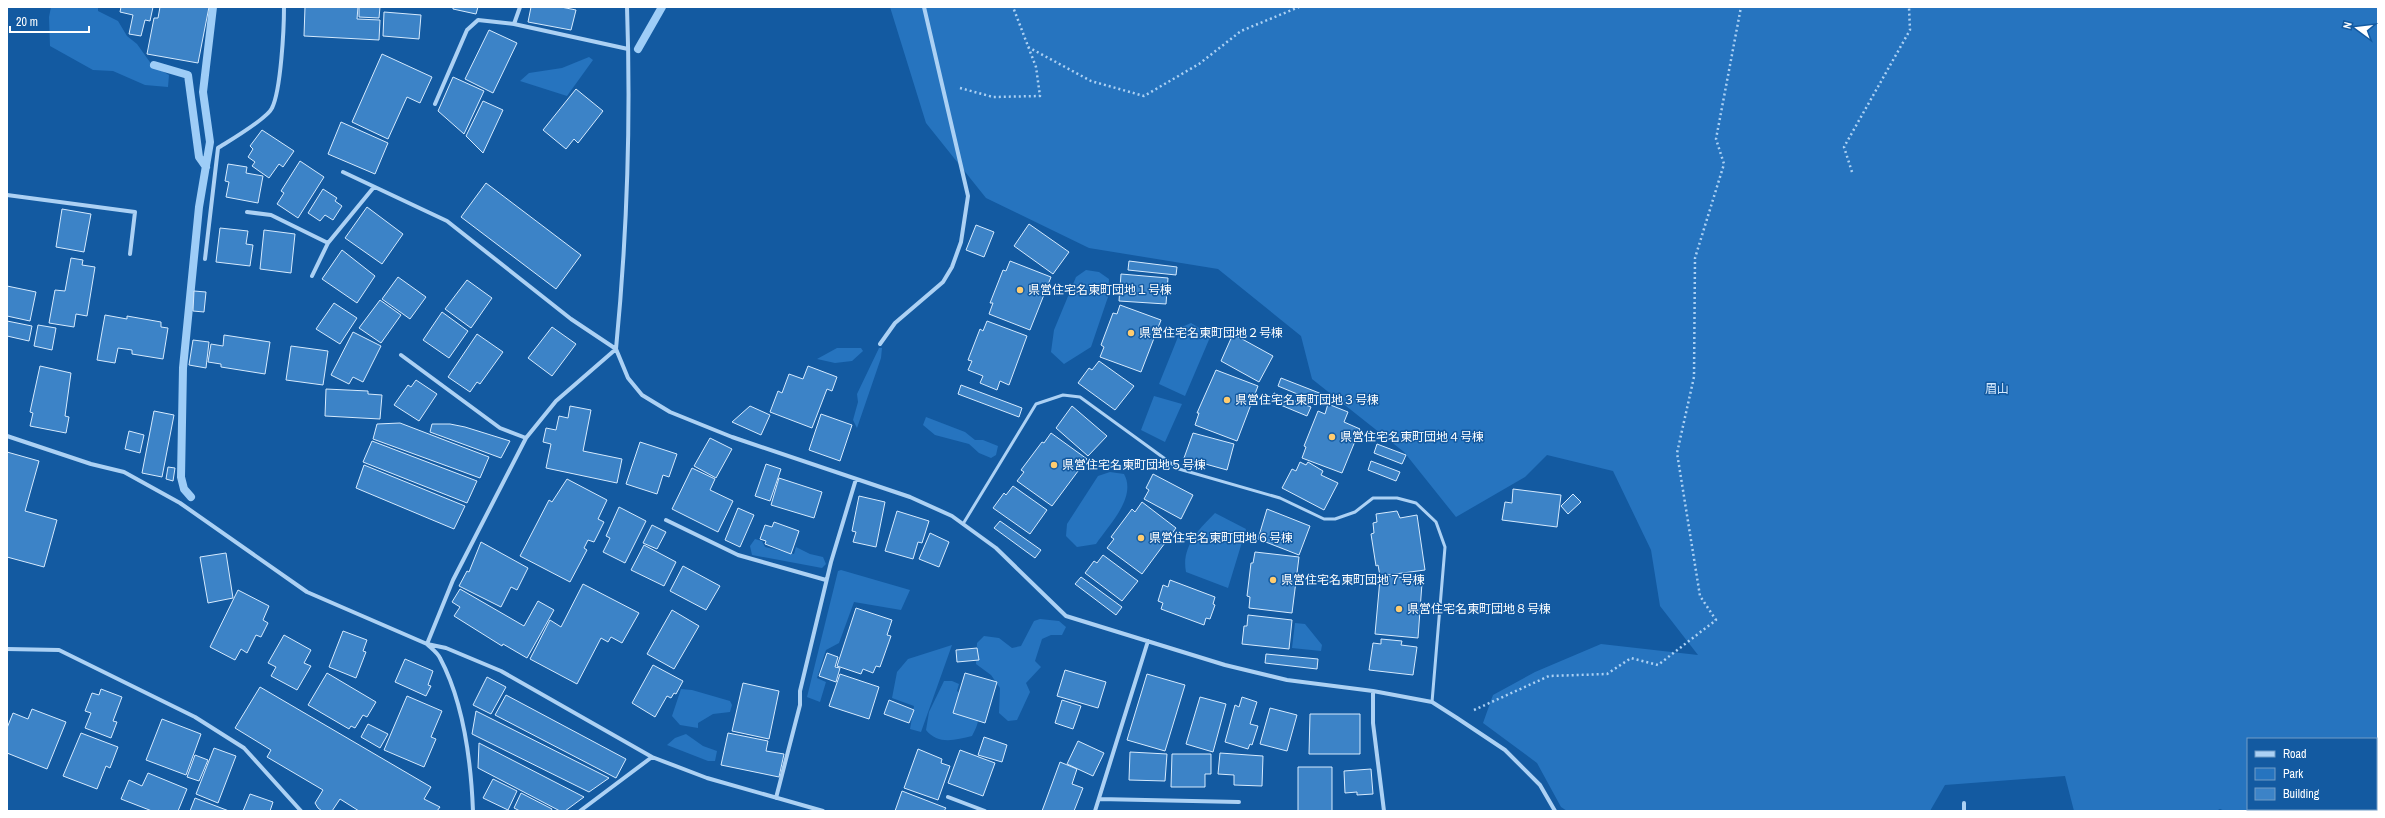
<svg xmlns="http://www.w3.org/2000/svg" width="2385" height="818" font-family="'Archivo Narrow','Noto Sans JP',sans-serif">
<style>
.green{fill:#2674bf;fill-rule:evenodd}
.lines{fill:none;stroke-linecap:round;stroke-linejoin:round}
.stream{stroke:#9ecdf7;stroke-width:8}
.building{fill:#3c83c7;stroke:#d5eafe}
.path{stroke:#acd1f4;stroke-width:2.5;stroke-dasharray:2 3;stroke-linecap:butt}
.service{stroke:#acd1f4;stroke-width:3}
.minor{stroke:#acd1f4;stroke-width:4}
.poi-dot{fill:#ffcc6f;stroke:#135aa1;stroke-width:1.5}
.labels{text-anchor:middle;stroke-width:3;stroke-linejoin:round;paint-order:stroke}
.poi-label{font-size:12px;fill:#fff;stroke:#135aa1;text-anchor:start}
.park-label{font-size:12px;fill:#d5eafe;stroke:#135aa1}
</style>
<rect width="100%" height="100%" fill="#135aa1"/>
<!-- green -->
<path class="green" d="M 51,7 L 98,7 L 98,11 L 118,21 L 127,36 L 137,44 L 152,65 L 169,75 L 168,87 L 145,85 L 113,71 L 93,70 L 50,46 L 49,17 Z
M 890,7 L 2378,7 L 2378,811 L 2225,811 L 2220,809 L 2216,811 L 2074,811 L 2065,776 L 1945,785 L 1930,811 L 1567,811 L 1561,807 L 1537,763 L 1483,723 L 1493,695 L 1535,672 L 1601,644 L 1698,655 L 1660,606 L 1651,550 L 1613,471 L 1547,455 L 1525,477 L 1456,517 L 1404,452 L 1312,379 L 1301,336 L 1218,269 L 1089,248 L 986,198 L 926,123 ZM 2248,739 L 2376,739 L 2376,809 L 2248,809 Z
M 589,57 L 593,60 L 567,96 L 520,81 L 529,73 L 562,68 Z
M 1086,270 L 1099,272 L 1109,279 L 1108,297 L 1091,347 L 1064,364 L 1051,352 L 1054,330 L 1076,277 Z
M 1191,323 L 1211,335 L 1185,396 L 1159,384 L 1182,327 Z
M 837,348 L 861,348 L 863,351 L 852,361 L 835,363 L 817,359 Z
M 879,348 L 882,348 L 881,358 L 857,428 L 853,420 L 858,402 L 857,394 Z
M 1154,396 L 1182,404 L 1165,442 L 1141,430 Z
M 926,417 L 965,432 L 975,440 L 983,440 L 998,446 L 996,455 L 991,458 L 979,453 L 969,444 L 935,435 L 923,425 Z
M 1110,472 L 1124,474 C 1137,497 1109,525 1096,544 L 1077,547 L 1066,536 L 1067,524 L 1098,476 Z
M 1215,513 L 1246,529 L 1228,588 L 1186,572 C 1181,547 1199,529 1215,513 Z
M 755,539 L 762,541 L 765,547 L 794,554 L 796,547 L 810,554 L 823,557 L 826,564 L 822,568 L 752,555 L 750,546 Z
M 841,570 L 910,590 L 901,610 L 854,602 L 839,643 L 826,650 L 817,678 L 826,682 L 820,702 L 807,697 L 838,571 Z
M 1040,619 L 1059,621 L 1066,627 L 1062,635 L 1051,635 L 1042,639 L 1035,661 L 1041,667 L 1026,683 L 1030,692 L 1017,720 L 1008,721 L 999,713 L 1000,688 L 991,675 L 976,664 L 977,643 L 984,636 L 999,638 L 1012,648 L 1021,646 L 1034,621 Z
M 1295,623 L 1305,624 L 1322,645 L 1321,651 L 1292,648 Z
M 952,645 L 921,732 L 910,729 L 914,706 L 892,698 L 897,672 L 908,659 Z
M 944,681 L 952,681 L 959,684 L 957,691 C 978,703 985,713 972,736 C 955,740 938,745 926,730 L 929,712 Z
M 681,689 L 692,690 L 730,701 L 732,705 L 730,712 L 713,714 L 698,723 L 698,728 L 680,725 L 672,716 Z
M 686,734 L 703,746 L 717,751 L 715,761 L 708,761 L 667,745 L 675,738 Z"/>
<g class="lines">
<!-- stream -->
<path class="stream" d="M 638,49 L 662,7
M 154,65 L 188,75 L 199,157 L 206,167
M 191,497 L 184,489 L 181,477 L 183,368 L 199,207 L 210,142 L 203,92 L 213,7"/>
</g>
<!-- building -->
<path class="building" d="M 121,7 L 153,7 L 150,21 L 145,20 L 141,36 L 129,34 L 133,15 L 120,12 Z
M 160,7 L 209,7 L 198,63 L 147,54 L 154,18 L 158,18 Z
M 305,7 L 358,7 L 357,19 L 380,20 L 379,40 L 304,36 Z
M 359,7 L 380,7 L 379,18 L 359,17 Z
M 453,7 L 478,7 L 476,14 L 453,9 Z
M 531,7 L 561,7 L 576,10 L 571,30 L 528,22 Z
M 384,12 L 421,15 L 419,39 L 383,36 Z
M 489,30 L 517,43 L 493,93 L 465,79 Z
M 382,54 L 432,77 L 420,103 L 407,97 L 388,139 L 352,122 Z
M 453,77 L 484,91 L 464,134 L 438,111 Z
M 576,89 L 603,111 L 578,143 L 574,139 L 566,149 L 543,130 Z
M 483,101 L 503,110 L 483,153 L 466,136 Z
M 341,122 L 388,143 L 375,174 L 328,154 Z
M 262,130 L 294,151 L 283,167 L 279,164 L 269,178 L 252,166 L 255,162 L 248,157 L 253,149 L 250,146 Z
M 300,161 L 324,177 L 298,218 L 277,204 L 284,193 L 281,191 Z
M 228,164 L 247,167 L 246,173 L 263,176 L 258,203 L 226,197 L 229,182 L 225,181 Z
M 486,183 L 581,255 L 556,289 L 461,217 Z
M 323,189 L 337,198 L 335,201 L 342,206 L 333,220 L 325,215 L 320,221 L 308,213 Z
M 367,207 L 403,234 L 382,264 L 345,238 Z
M 62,209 L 91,214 L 84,252 L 56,247 Z
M 1029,224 L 1069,252 L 1053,274 L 1014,246 Z
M 976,225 L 994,232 L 984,257 L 966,250 Z
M 220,228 L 248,231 L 246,244 L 253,245 L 250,266 L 216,262 Z
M 264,230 L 295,234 L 291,273 L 260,269 Z
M 342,250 L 375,276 L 357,303 L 322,279 Z
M 71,258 L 83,260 L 82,265 L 95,267 L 87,316 L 76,314 L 74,327 L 49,323 L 55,290 L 65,291 Z
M 1010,261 L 1051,277 L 1030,330 L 989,314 L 993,303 L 990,303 L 1003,270 L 1006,271 Z
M 1129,261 L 1177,267 L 1176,275 L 1128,270 Z
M 1121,274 L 1168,278 L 1166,304 L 1119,301 Z
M 398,277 L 426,297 L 410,319 L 382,299 Z
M 467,280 L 492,298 L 471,328 L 445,309 Z
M 7,286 L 36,292 L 30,321 L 7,316 Z
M 194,291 L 206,292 L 204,312 L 193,311 Z
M 380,300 L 401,315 L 381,343 L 359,328 Z
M 334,303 L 357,318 L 340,344 L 316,329 Z
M 1120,305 L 1161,320 L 1141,372 L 1100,357 L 1104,347 L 1101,345 L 1113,313 L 1117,314 Z
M 442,312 L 468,331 L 449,358 L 423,340 Z
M 105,315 L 127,319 L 127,316 L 161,322 L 161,327 L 168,328 L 163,359 L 132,354 L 132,350 L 118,348 L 115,363 L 97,360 Z
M 7,321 L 32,326 L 29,341 L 7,336 Z
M 987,321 L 1027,336 L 1009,385 L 1000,381 L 997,390 L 980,383 L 983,376 L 968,370 L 972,361 L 968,360 L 980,329 L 983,331 Z
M 38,325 L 56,328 L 52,350 L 34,346 Z
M 552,327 L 576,344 L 552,376 L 528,358 Z
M 353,332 L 381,346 L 363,382 L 353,377 L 349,384 L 331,375 Z
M 477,334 L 503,352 L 480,384 L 477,382 L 470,392 L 448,377 Z
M 1233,334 L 1273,356 L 1259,382 L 1221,361 Z
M 224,335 L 270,342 L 265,374 L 221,367 L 221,364 L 208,362 L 211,344 L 223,346 Z
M 193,340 L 209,342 L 206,368 L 189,365 Z
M 291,346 L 328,351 L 323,385 L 286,380 Z
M 1099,361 L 1134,386 L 1115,410 L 1078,383 L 1089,368 L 1092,370 Z
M 40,366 L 71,373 L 65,416 L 69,417 L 66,433 L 30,426 L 33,413 L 30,412 Z
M 808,366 L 837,377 L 832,391 L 827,389 L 812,428 L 770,412 L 778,391 L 782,393 L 789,374 L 803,379 Z
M 1216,370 L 1258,386 L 1237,441 L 1195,425 L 1199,413 L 1197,413 Z
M 1281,378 L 1327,396 L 1324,405 L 1278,386 Z
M 416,380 L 437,394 L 419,421 L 394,405 L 408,385 L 411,387 Z
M 961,385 L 1022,408 L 1019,417 L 958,394 Z
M 326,389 L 368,391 L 368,394 L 382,395 L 380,419 L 325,416 Z
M 1274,393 L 1311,407 L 1307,416 L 1271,401 Z
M 1328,404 L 1348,412 L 1344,422 L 1360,429 L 1342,473 L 1302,458 L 1306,447 L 1304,446 L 1318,411 L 1325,414 Z
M 570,406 L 591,410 L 583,451 L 622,459 L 617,483 L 546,468 L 551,444 L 543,442 L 546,428 L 556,430 L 559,416 L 568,418 Z
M 750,406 L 770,415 L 761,435 L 732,422 Z
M 1072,406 L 1107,436 L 1088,456 L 1056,428 Z
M 154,411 L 174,415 L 162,477 L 142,473 Z
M 821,414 L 852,425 L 840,461 L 809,450 Z
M 400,423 L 489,457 L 480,478 L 373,439 L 377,424 Z
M 432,424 L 450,424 L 465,427 L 510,441 L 501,458 L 430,432 Z
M 129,431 L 144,435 L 140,453 L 125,449 Z
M 1051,433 L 1087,459 L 1052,506 L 1017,481 L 1024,472 L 1021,470 L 1042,442 L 1044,443 Z
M 1193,433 L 1234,444 L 1227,470 L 1184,458 Z
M 710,438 L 732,449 L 716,478 L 694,466 Z
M 372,441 L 477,481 L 467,503 L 363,462 Z
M 640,442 L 677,454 L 669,477 L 663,475 L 657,494 L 626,484 Z
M 1377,444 L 1406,455 L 1402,464 L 1374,453 Z
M 7,452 L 39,461 L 25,511 L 57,520 L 44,567 L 7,557 Z
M 1371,461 L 1400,472 L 1396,481 L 1368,470 Z
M 1300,462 L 1306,465 L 1308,462 L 1323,471 L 1321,475 L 1338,483 L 1324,510 L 1282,488 L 1292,469 L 1296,471 Z
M 766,464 L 781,469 L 770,501 L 755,496 Z
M 364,465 L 465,506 L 454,529 L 356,488 Z
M 168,467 L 175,468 L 173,481 L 166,479 Z
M 692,468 L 715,479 L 710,490 L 733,501 L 718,532 L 672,509 Z
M 1153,474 L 1193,495 L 1181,519 L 1144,499 L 1149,490 L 1146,488 Z
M 779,478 L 822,492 L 814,518 L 771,505 Z
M 567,479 L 607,500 L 598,519 L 604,522 L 594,542 L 588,540 L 584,548 L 587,550 L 570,582 L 520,556 L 549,500 L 552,502 Z
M 1013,486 L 1047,510 L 1030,534 L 993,508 L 1004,493 L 1006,495 Z
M 1513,489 L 1561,495 L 1557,527 L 1502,520 L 1505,502 L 1512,503 Z
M 1573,494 L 1581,502 L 1568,514 L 1561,506 Z
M 859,496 L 885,502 L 876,547 L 853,542 L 856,532 L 852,531 Z
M 1142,502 L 1176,528 L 1142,574 L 1107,548 L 1114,539 L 1111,537 L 1132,509 L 1135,512 Z
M 619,507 L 646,521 L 625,563 L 603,552 L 610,538 L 606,536 Z
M 738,508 L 754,515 L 740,547 L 725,540 Z
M 1267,509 L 1310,526 L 1299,555 L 1258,539 Z
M 897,511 L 929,521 L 922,543 L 918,542 L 913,559 L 885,551 Z
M 1397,511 L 1400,518 L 1417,515 L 1425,570 L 1380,576 L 1378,565 L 1376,566 L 1371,534 L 1374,533 L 1373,523 L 1377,522 L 1376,514 Z
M 1000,521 L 1041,550 L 1035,558 L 994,528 Z
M 774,522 L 799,531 L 791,554 L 765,544 L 766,541 L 760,539 L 765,525 L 772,527 Z
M 652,525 L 666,532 L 657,549 L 643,543 Z
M 930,533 L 949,542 L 939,567 L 919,559 Z
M 481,542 L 528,568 L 517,590 L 511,587 L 501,607 L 459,586 L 467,571 L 469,572 Z
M 644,545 L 676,562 L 664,586 L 631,570 Z
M 1255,552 L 1299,557 L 1292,613 L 1249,608 L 1250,597 L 1247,596 L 1251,563 L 1253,563 Z
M 226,553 L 233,598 L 208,603 L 200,557 Z
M 1103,555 L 1138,581 L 1122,601 L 1085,573 L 1094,561 L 1097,563 Z
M 683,566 L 720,586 L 706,610 L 670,591 Z
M 1385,576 L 1408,578 L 1408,582 L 1422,583 L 1418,638 L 1375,634 L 1380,579 L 1385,579 Z
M 1081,577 L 1122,607 L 1116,615 L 1075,584 Z
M 1170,580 L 1215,597 L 1213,604 L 1215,605 L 1210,619 L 1206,618 L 1204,625 L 1161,609 L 1163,603 L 1158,601 L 1163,585 L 1168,587 Z
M 583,584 L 639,613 L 622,643 L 611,637 L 608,642 L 601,638 L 577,684 L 530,659 L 550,620 L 561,627 Z
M 460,589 L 524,626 L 538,601 L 554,610 L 527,658 L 503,644 L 502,646 L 454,616 L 460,607 L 452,602 Z
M 238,590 L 269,606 L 263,620 L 268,623 L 261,637 L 256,635 L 247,653 L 241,649 L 235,660 L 210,647 Z
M 856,608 L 892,620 L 887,635 L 891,636 L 880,667 L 876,666 L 873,673 L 863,669 L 861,674 L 837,666 Z
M 672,610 L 699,626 L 674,669 L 647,654 Z
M 1248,615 L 1292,620 L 1289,649 L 1242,644 L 1244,626 L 1247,626 Z
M 343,631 L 367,640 L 363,651 L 366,652 L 356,678 L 329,667 Z
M 284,635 L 311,650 L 304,663 L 311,666 L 297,690 L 271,676 L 276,667 L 268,663 Z
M 1381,639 L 1402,641 L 1401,645 L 1417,647 L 1413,675 L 1369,670 L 1373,643 L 1381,644 Z
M 977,648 L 979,660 L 957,662 L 956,650 Z
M 827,653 L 838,657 L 835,667 L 840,668 L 836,682 L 819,676 Z
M 1266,654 L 1318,659 L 1317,669 L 1265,663 Z
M 405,659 L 433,671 L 428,685 L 431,686 L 426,696 L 395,682 Z
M 653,665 L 683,681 L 676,694 L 674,693 L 671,698 L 667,696 L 655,717 L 632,703 Z
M 1065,670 L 1106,682 L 1098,708 L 1057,696 Z
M 327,673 L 376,702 L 367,717 L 363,715 L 355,728 L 351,726 L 349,729 L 308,705 Z
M 965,673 L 997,682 L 985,723 L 953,713 Z
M 840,674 L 879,687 L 869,719 L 829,706 Z
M 1147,674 L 1185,685 L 1165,751 L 1127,740 Z
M 487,677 L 506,687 L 491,714 L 473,705 Z
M 743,683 L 779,691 L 769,739 L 732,731 Z
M 260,687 L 431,787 L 424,799 L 440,807 L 437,811 L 359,811 L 340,799 L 332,811 L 322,811 L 318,808 L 315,803 L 323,790 L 267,757 L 271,750 L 235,728 Z
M 101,689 L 122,697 L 113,721 L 117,722 L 111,738 L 85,728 L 91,713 L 85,711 L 92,693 L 99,695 Z
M 506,695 L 626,759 L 616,778 L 495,715 Z
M 407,696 L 442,711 L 431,737 L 436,739 L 424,767 L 384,750 Z
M 1200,697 L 1226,704 L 1213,752 L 1186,744 Z
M 1242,697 L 1257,702 L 1250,724 L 1258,726 L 1252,745 L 1250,744 L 1248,749 L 1225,742 L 1235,705 L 1239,707 Z
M 889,700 L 914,710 L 909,723 L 884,714 Z
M 1062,700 L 1081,706 L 1073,729 L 1055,723 Z
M 1270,708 L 1297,715 L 1287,751 L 1260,744 Z
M 32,709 L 66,722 L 47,769 L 7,753 L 7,728 L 13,713 L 28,719 Z
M 476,711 L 609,778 L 589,792 L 472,734 Z
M 1310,714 L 1360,714 L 1360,754 L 1309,754 Z
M 162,719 L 201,734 L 186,775 L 146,760 Z
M 368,724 L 388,734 L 380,748 L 361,737 Z
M 81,733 L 118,747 L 110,768 L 106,766 L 97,789 L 63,776 Z
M 728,733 L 768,741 L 766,751 L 784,754 L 779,777 L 721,765 Z
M 984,737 L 1007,745 L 1002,762 L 978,755 Z
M 1078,741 L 1104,753 L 1093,776 L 1067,764 Z
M 479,743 L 584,797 L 565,811 L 560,811 L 478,768 Z
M 214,748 L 236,756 L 218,803 L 196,794 Z
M 918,749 L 942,759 L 941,763 L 950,766 L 938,800 L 904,788 Z
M 960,750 L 995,763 L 983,796 L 948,783 Z
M 1130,752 L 1167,754 L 1165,781 L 1129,780 Z
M 1220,753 L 1263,756 L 1262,786 L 1234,785 L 1234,775 L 1218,774 Z
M 1172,754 L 1211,754 L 1211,774 L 1205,774 L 1205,787 L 1171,787 Z
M 195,755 L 208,760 L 199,781 L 187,777 Z
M 1060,762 L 1077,769 L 1072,784 L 1083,788 L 1074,811 L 1042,811 Z
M 1298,767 L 1332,767 L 1332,811 L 1298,811 Z
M 1371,769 L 1373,794 L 1357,795 L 1357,792 L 1345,793 L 1344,771 Z
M 148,773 L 187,789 L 178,811 L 152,811 L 121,799 L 129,780 L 142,786 Z
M 493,779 L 517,791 L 508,810 L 483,798 Z
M 902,791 L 946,808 L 944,811 L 895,811 Z
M 521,793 L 552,809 L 551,811 L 520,811 L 514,808 Z
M 250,794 L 273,802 L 270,811 L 243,811 Z
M 195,798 L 229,811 L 190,811 Z"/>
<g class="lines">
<!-- path -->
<path class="path" d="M 1028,47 L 1091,81 L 1144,96 L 1199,64 L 1241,31 L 1299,7
M 960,88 L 993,97 L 1040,96 L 1036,67 L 1013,7
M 1852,172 L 1844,147 L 1910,30 L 1909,7
M 1474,710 L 1549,676 L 1607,674 L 1631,658 L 1658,665 L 1716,620 L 1700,596 L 1677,453 L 1694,377 L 1695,258 L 1724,164 L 1716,139 L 1741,7"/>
<!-- service -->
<path class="service" d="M 963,524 L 1036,404 L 1063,395 L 1080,397 L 1179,469 L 1280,498 L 1324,519 L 1335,519 L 1355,512 L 1373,498 L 1397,498 L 1416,503 L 1436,522 L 1445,547 L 1432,702"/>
<!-- minor -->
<path class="minor" d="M 514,24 L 520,7
M 435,104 L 467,30 L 478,20 L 514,24 L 628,49
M 343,172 L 447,221 L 571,319 L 616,349 C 627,236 631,121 627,7
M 7,195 L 135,212 L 130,254
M 247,212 L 271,215 L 328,243
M 205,259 L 218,148 C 229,141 267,119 272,108 C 281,90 284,28 284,7
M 312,276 L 328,243 L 374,187
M 880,344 L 895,323 L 943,282 L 952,267 L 961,242 L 968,196 L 924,7
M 401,355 L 500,428 L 526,438
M 7,436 L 91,464 L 124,472 L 180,503 L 307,592 L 427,644 C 431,648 438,653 440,658 C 464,703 471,761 473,811
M 666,520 L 738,555 L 826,580
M 7,649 L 59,650 L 195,717 L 244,748 L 301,811
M 652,757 L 501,671 L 446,648 L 427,644 L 453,580 L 526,438 L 556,401 L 616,349 L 628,378 L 642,395 L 670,412 L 732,437 L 910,497 L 952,516 L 996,548 L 1066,616 L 1225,665 L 1287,680 L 1373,691
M 948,797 L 985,811
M 776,798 L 800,705 L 800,691 L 831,562 L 856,479
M 1099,799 L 1239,802
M 580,811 L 652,757 L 707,778 L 823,811
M 1095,811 L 1148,641
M 1384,811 L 1373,723 L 1373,691 L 1432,702 L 1457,718 L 1505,750 L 1540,785 L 1555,811
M 1964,811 L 1964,803"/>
</g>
<!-- markers -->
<g class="poi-dot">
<circle cx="1020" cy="290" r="4"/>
<circle cx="1131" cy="333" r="4"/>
<circle cx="1227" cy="400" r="4"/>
<circle cx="1332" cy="437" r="4"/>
<circle cx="1054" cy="465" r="4"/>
<circle cx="1141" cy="538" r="4"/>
<circle cx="1273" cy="580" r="4"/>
<circle cx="1399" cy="609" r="4"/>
</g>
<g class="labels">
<!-- poi labels -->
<g class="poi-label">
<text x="1028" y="294">県営住宅名東町団地１号棟</text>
<text x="1139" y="337">県営住宅名東町団地２号棟</text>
<text x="1235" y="404">県営住宅名東町団地３号棟</text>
<text x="1340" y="441">県営住宅名東町団地４号棟</text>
<text x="1062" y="469">県営住宅名東町団地５号棟</text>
<text x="1149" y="542">県営住宅名東町団地６号棟</text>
<text x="1281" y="584">県営住宅名東町団地７号棟</text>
<text x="1407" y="613">県営住宅名東町団地８号棟</text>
</g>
<!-- park labels -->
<g class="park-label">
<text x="1997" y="393">眉山</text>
</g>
</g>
<!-- border -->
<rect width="2385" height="818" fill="none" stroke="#ffffff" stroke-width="16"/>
<!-- legend -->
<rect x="2247" y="738" width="130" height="72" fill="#135aa1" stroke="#719cc7"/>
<rect x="2255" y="751" width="20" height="6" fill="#acd1f4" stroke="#719cc7"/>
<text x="2283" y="758" font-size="12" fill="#ffffff">Road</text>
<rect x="2255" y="768" width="20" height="12" fill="#2674bf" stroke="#719cc7"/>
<text x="2283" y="778" font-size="12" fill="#ffffff">Park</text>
<rect x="2255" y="788" width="20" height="12" fill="#3c83c7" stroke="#719cc7"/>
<text x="2283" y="798" font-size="12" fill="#ffffff">Building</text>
<!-- north arrow -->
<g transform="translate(2357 28) rotate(285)" stroke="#135aa1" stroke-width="3" paint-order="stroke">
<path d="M0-3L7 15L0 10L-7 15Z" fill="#ffffff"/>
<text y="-6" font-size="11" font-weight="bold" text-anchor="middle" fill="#ffffff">N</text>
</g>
<!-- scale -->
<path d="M10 26v6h79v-6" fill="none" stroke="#ffffff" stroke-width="2"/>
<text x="16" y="26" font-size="12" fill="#ffffff" stroke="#135aa1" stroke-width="3" paint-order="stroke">20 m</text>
</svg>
